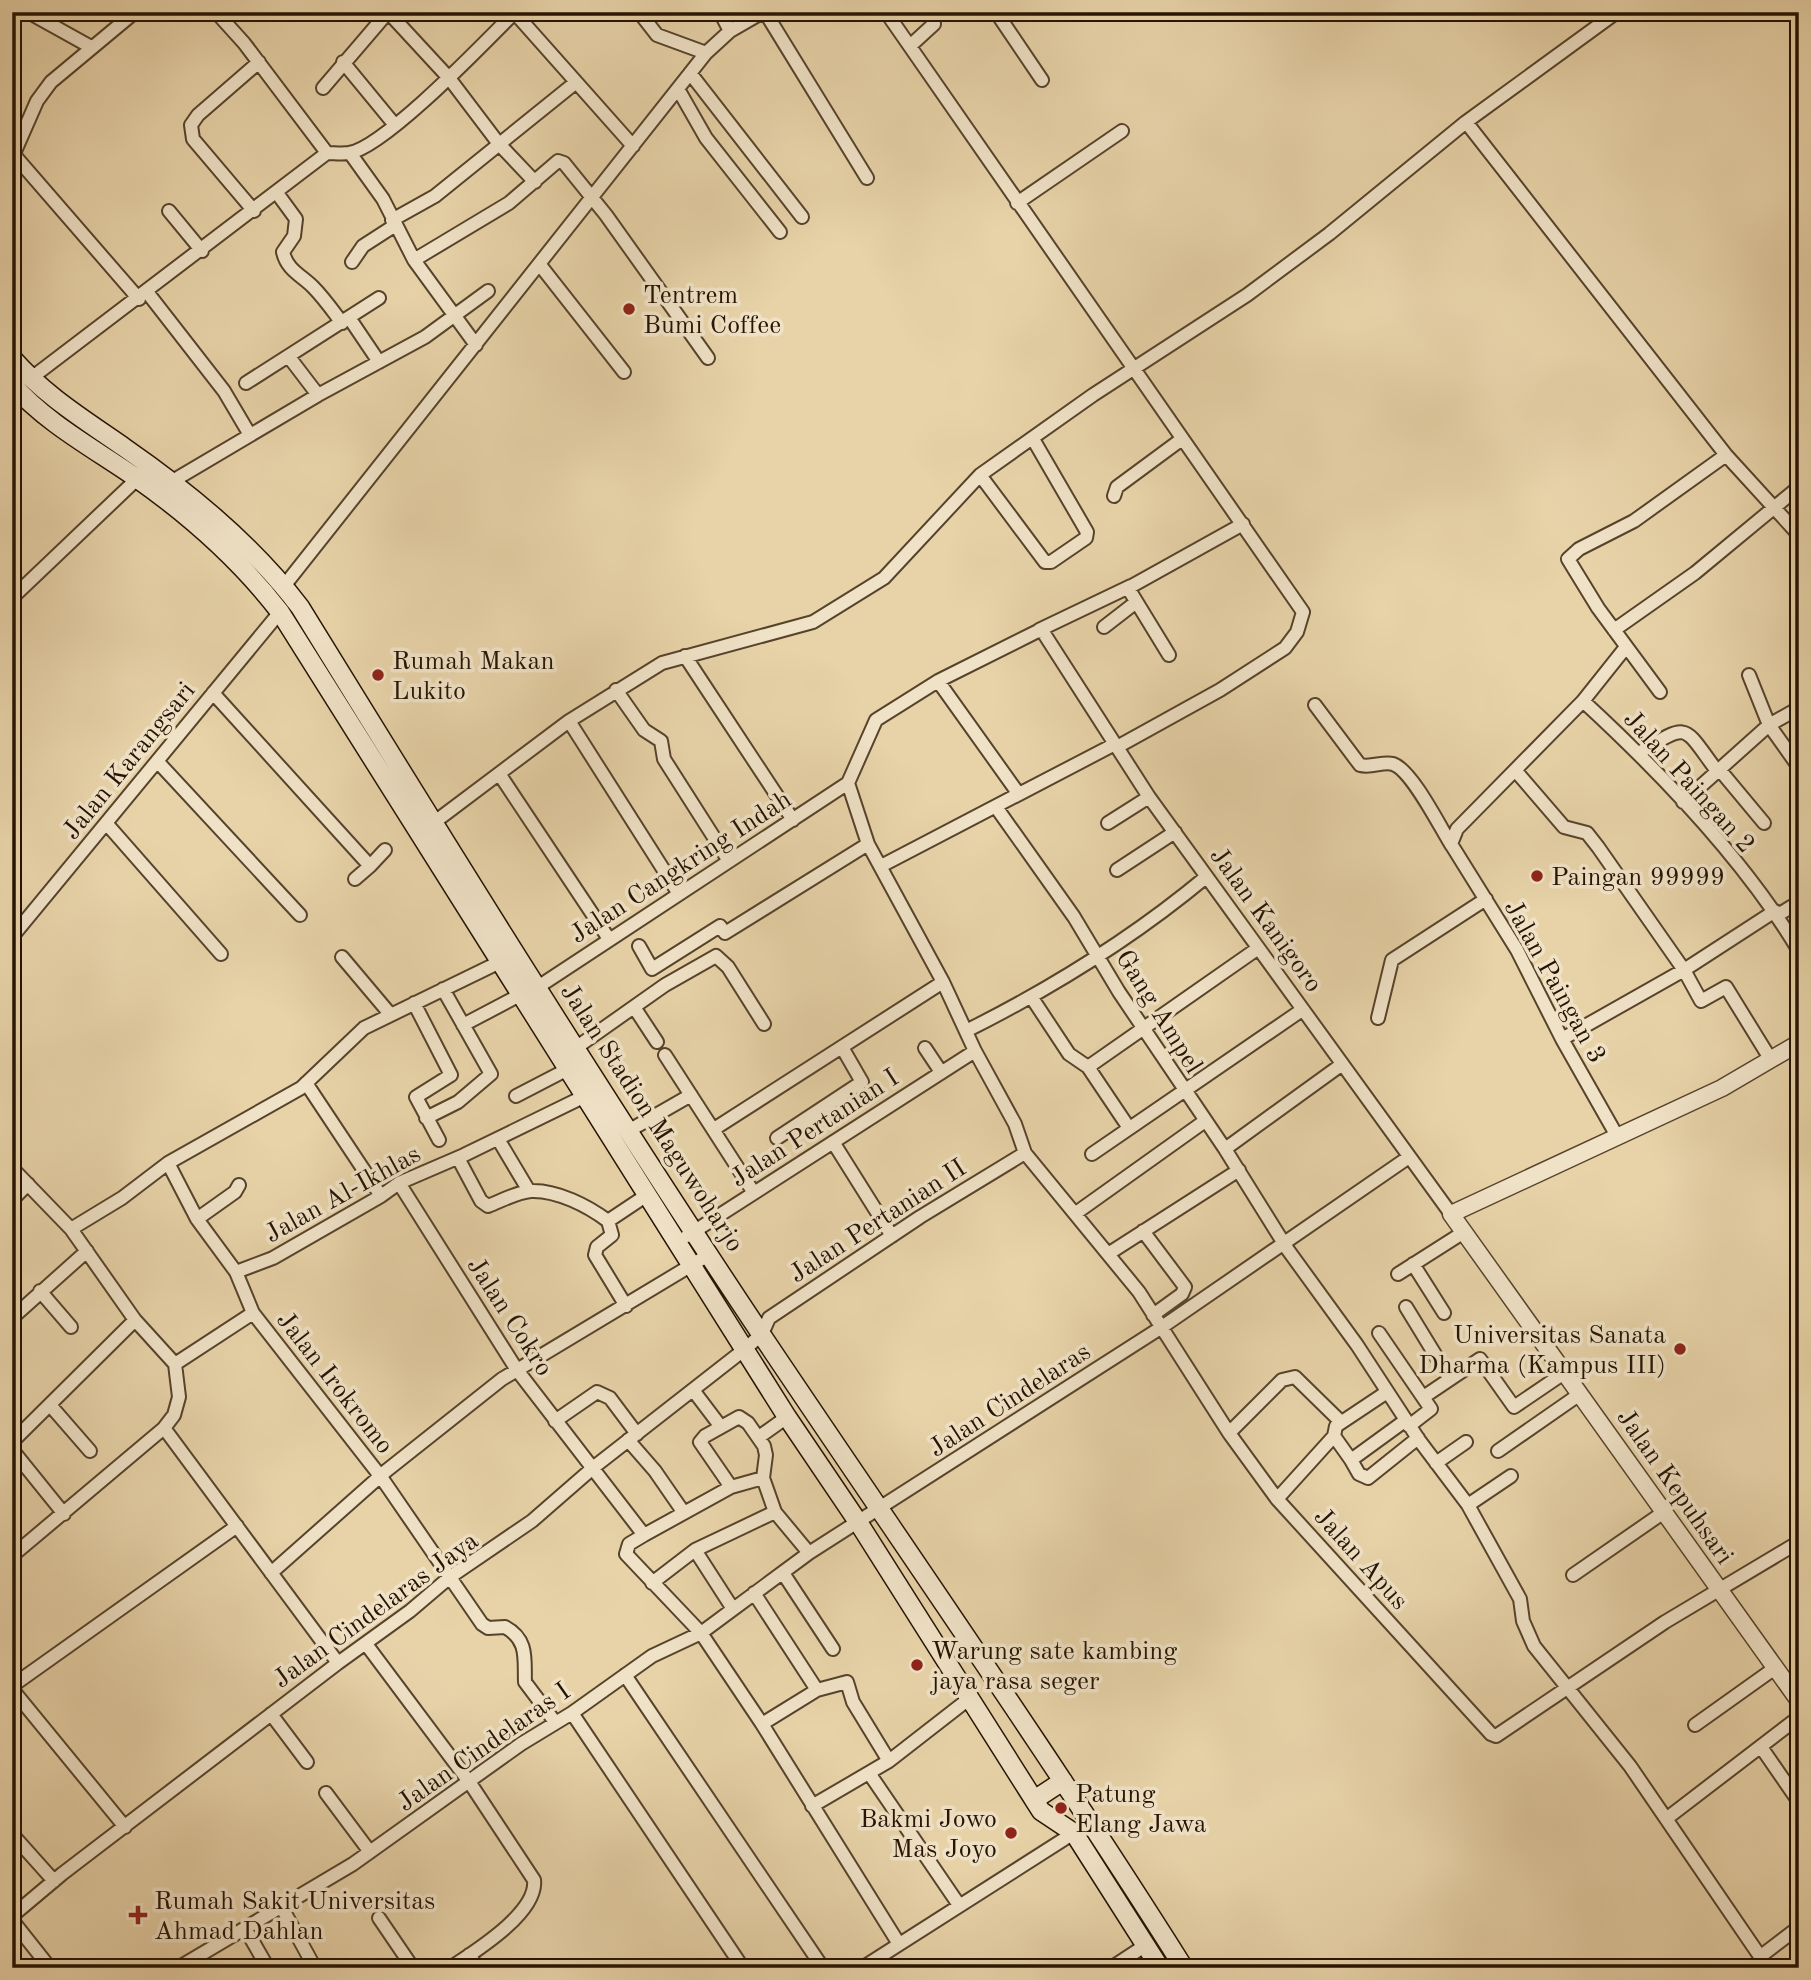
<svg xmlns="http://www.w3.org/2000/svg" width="1811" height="1980" font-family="'Old Standard TT',serif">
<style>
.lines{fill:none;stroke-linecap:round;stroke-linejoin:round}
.minor-casing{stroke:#56432c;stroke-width:16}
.tertiary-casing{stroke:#56432c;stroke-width:19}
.secondary-casing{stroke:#251302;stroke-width:21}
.minor{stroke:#f0e2c7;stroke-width:12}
.tertiary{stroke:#f0e2c7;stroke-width:16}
.secondary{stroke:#f0e2c7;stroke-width:18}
.poi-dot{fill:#8f2418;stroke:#f0e2c7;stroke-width:2.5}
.labels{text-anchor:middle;stroke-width:7;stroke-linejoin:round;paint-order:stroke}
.poi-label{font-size:26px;fill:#251302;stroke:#f0e2c7;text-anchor:start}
.street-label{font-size:26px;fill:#251302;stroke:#f0e2c7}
</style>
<rect width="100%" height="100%" fill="#e8d3a9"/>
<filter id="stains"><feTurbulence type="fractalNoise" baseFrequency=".00286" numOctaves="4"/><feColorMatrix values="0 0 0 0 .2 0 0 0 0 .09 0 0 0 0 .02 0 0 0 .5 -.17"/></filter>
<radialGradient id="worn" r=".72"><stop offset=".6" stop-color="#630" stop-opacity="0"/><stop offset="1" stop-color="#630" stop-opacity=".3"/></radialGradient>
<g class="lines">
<!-- minor casing -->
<g class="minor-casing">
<path id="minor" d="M 28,12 L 91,47
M 216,12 L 244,43 L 327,153
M 388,12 L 449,78 L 499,144 L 535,182
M 514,12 L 633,146
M 639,12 L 657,35 L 706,53
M 720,12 L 730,31
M 765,12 L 867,178
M 886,12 L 1303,612 L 1297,632 L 1285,648 L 1220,690 L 1117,747
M 996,12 L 1042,80
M 910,46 L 934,24 L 931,12
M 343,62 L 394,124
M 690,73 L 802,217
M 323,88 L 388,12
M 678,89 L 706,138 L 780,232
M 1466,122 L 1726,455
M 350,153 L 383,199 L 414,260 L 476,345
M 15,156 L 139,299
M 12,158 L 37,101 L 51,82 L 135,12
M 277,193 L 296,219 L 294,236 L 283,252 C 287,270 301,275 313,287 C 324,298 333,311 342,323
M 1017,203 L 1122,131
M 169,211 L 202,251
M 254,211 L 193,139 L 191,125 L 198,115 L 259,62
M 392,220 L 435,196 L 575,83
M 414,260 L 509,203 L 558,161 L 564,163 L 606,215 L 708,358
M 352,262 L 363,246 L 394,226
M 540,265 L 624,372
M 147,292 L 224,391 L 250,435
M 350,319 L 379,362
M 289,357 L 318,395
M 30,379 L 327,153 C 334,153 342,154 349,153 C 385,147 485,42 515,12
M 246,383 L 379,298
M 980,475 L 1045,562 L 1051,562 L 1086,538 L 1087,532 L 1033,439
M 171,482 L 318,395 L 425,337 L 488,291
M 1114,496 L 1117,487 L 1182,439
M 284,586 L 706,53 L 730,31 L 763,12
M 12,598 L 137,479
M 1104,627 L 1135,603
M 1039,630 L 1131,586
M 1614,630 L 1695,573 L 1799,487
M 1626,647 L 1583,701 C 1660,772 1745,860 1799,951
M 1169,655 L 1128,588 L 1243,524
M 685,656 L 793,820
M 1749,675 L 1769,725 L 1796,763
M 938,681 L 1018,793
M 616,690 L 644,730 L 661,741 L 664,759 L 729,861
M 1660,692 L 1598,608 L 1568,559 L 1579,549 L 1634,521 L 1726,455 L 1799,535
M 213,693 L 370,866 L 355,879
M 1583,701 L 1457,829 L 1451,844 L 1517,950 L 1562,1039 L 1617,1136
M 1315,705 L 1360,765 C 1372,768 1383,761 1393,764 C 1412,770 1441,829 1452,846
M 569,721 L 679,894
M 1639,753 C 1690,722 1682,724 1717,771
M 157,761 L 300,915
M 1719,769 L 1764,823
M 1515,770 L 1564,827 L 1587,833 L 1598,847 L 1684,970 L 1701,1001 L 1726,987 L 1771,1060
M 500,775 L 609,939
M 1683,802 L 1769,725 L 1799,708
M 996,807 L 1074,917 L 1119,992 L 1225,1149 L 1288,1250 L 1357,1345 L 1419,1440 L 1468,1505 L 1520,1599 L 1523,1621 L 1534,1646 L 1630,1766 L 1768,1968
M 106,823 L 221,954
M 1108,823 L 1149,797
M 432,824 L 569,721 L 662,663 L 813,622 L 884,578 L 980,475 L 1093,395 L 1247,295 L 1329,234 L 1466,122 L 1617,12
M 370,866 L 385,850
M 881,866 L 1115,744
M 1117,870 L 1175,832
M 1778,915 L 1799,902
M 12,937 L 280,612
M 639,946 L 652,969 L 720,926 L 725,933 L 868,844
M 342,957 L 390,1014
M 538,987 L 848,783
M 1032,998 L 1069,1054 L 1088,1067 L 1129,1128
M 414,1003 L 451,1075 L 416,1097 L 439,1140
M 634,1007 L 657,1042
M 1378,1018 L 1392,960 L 1486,899
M 463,1025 L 520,995
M 966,1031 C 1050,989 1134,937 1206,877
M 1562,1039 L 1684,970 L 1775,911
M 577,1047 L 665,985 L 716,956 L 728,967 L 764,1024
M 925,1048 L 941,1072
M 665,1055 L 754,1193
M 1088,1067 L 1257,949
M 306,1083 L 381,1196
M 516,1096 L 568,1069
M 426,1118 L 458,1102 L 491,1074 L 443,989
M 714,1129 L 943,982
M 630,1130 L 691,1095
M 777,1138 L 862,1082 L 843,1049
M 498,1139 L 529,1191
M 833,1142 L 892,1236
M 1225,1149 L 1341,1065
M 1092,1154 L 1302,1010
M 458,1158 L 481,1201 L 488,1206 C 501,1201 517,1192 531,1191 C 557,1190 588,1206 608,1221 L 647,1195
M 168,1163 L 197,1219 L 236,1272 L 253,1313 L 381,1477 L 482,1624 L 488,1628 L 505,1627 C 529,1640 524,1660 525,1682 L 555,1722
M 12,1168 L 71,1229 L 135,1320 L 175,1364 L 179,1397 L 174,1415 L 164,1428 L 338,1663
M 399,1183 L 517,1370 L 644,1535 L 629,1544 L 626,1554 L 701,1633 L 762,1724 L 899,1944
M 12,1200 L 28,1184
M 1076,1213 L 1205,1121
M 1451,1214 L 1149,797 L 1043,632 L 1038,631 L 938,681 L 876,720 L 848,783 L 868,844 L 943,982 L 975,1051 L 1015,1124 L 1025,1153 L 1139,1292 L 1229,1433 L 1277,1499 L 1491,1734 L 1496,1736 L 1665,1622 L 1799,1542
M 197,1219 L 235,1192 L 239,1185
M 608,1221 L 612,1235 L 597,1247 L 595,1255 L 626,1306
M 71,1229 L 122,1198 L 168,1163 L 301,1088 L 364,1028 L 506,959
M 1143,1231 L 1185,1287 L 1182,1294 L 1153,1315
M 687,1236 L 975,1051
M 1108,1254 L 1239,1170
M 1413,1264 L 1444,1313
M 236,1272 L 273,1258 L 381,1196 L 399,1183 L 464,1155 L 585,1096
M 1398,1274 L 1464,1232
M 40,1291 L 71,1327
M 1406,1307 L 1450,1379
M 12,1318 L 87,1251
M 1379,1333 L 1431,1409 L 1409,1426
M 175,1364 L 253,1313
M 693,1390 L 721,1427
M 1425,1396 L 1480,1359 L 1514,1407 L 1564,1373
M 50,1405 L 90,1451
M 555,1421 L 597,1392 L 610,1398 L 637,1434
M 1229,1433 L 1282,1380 L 1295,1377 L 1341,1422
M 1334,1436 L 1351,1460 L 1406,1420
M 759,1437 L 787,1417
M 628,1440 L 655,1471 L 684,1513
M 1498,1451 L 1580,1394
M 1351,1460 L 1359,1474 L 1368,1478 L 1418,1438
M 1436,1463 L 1466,1442
M 731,1487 L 700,1442 L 705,1436 L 739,1417 L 748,1423 L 764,1446 L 766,1455 L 763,1478 L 775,1512 L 809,1553
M 1277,1499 L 1334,1436 L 1336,1426 L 1387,1392
M 1468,1505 L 1511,1476
M 64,1514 L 14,1452 L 13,1441 L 135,1320
M 644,1535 L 731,1487 L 763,1478
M 695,1550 L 775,1512
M 12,1556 L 164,1428
M 271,1573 L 386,1471 L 502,1379 L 710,1254
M 783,1573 L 833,1649
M 1573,1575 L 1664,1512
M 652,1583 L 695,1550 L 733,1609
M 754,1593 L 817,1690 L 847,1682 L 853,1702 L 889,1761 L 812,1806
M 366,1644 L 470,1783 L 534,1880 C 538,1913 474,1952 450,1968
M 625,1675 L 823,1968
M 12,1686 L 237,1526
M 12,1689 L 125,1827
M 572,1713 L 743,1968
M 271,1714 L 307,1762
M 762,1724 L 817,1690
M 1695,1725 L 1775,1668
M 1761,1747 L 1799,1802
M 889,1761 L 970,1698
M 869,1773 L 959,1905
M 326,1793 L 370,1852
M 1666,1819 L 1799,1717
M 12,1834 L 54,1881
M 281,1906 L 315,1968
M 12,1916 L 62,1874 L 338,1663 L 410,1611 L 450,1577 L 532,1521 L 594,1467 L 745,1349 L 762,1334 L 769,1318 L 920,1217 L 1025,1153
M 379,1918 L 413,1968
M 12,1920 L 50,1968
M 245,1928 L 268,1968
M 469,1955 L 478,1968
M 1761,1956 L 1799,1927
M 178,1968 L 353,1864 L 521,1744 L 572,1713 L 652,1656 L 701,1633 L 809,1553 L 1162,1327 L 1409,1157
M 862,1968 L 1080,1829
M 1111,1968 L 1146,1945"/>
</g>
<!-- tertiary casing -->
<g class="tertiary-casing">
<path id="tertiary" d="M 1799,1043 L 1722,1088 L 1451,1214 L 1799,1701"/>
</g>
<!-- secondary casing -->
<g class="secondary-casing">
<path id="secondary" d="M 12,358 C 45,396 85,420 125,448 C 190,493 252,544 300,607 C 451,852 603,1097 763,1337 C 904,1547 1049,1754 1184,1968
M 12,384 C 46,423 93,448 135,477 C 189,515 240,560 280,612 L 787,1417 L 858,1522 L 1041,1811 L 1074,1833 L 1160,1968
M 1034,1800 L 1063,1781"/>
</g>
<!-- minor -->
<use href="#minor" class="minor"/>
<!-- tertiary -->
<use href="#tertiary" class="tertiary"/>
<!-- secondary -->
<use href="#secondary" class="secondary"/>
</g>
<!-- markers -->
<g class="poi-dot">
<circle cx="629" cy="309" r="7"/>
<circle cx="378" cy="675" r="7"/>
<circle cx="1537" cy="876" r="7"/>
<circle cx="1680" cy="1349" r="7"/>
<circle cx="917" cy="1665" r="7"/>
<circle cx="1061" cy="1808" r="7"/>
<circle cx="1011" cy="1833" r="7"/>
<path d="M134.5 1904.5h7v7h7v7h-7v7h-7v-7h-7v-7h7z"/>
</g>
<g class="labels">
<!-- poi labels -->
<g class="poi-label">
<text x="643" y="303">Tentrem<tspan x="643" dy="30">Bumi Coffee</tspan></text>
<text x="392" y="669">Rumah Makan<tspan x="392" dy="30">Lukito</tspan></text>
<text x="1551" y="885">Paingan 99999</text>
<text x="1666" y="1343" text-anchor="end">Universitas Sanata<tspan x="1666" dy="30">Dharma (Kampus III)</tspan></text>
<text x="931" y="1659">Warung sate kambing<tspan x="931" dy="30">jaya rasa seger</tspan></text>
<text x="1075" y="1802">Patung<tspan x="1075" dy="30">Elang Jawa</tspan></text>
<text x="997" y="1827" text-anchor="end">Bakmi Jowo<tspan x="997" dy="30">Mas Joyo</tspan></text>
<text x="154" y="1909">Rumah Sakit Universitas<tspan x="154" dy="30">Ahmad Dahlan</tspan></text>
</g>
<!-- street labels -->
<g class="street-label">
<text transform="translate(128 760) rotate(-51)" y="9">Jalan Karangsari</text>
<text transform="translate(1690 781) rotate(48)" y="9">Jalan Paingan 2</text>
<text transform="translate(680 866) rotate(-33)" y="9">Jalan Cangkring Indah</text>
<text transform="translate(1267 919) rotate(54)" y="9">Jalan Kanigoro</text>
<text transform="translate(1556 981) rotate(61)" y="9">Jalan Paingan 3</text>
<text transform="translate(1160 1011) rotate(58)" y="9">Gang Ampel</text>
<text transform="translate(653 1117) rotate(57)" y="9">Jalan Stadion Maguwoharjo</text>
<text transform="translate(814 1127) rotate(-33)" y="9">Jalan Pertanian I</text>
<text transform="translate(342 1193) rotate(-29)" y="9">Jalan Al-Ikhlas</text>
<text transform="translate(877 1220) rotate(-33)" y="9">Jalan Pertanian II</text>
<text transform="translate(511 1316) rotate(57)" y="9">Jalan Cokro</text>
<text transform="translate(336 1382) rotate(52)" y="9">Jalan Irokromo</text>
<text transform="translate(1009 1399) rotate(-33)" y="9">Jalan Cindelaras</text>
<text transform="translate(1676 1486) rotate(55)" y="9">Jalan Kepuhsari</text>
<text transform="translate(1362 1558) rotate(48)" y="9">Jalan Apus</text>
<text transform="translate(375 1609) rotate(-36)" y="9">Jalan Cindelaras Jaya</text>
<text transform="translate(483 1746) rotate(-35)" y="9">Jalan Cindelaras I</text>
</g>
</g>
<!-- margin -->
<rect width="1811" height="1980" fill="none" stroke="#e8d3a9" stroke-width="42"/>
<rect x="14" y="14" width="1783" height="1952" fill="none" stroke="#251302" stroke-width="3.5"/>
<rect x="21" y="21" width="1769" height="1938" fill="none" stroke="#251302" stroke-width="2"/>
<rect width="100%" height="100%" filter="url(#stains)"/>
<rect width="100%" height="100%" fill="url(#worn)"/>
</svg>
